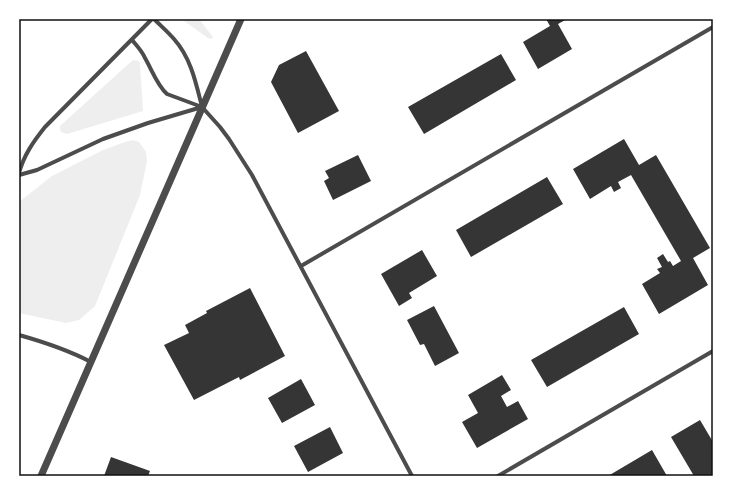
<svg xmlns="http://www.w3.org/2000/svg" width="732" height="495" font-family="'Asap Condensed',sans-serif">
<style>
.green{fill:#eee}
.building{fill:#353535}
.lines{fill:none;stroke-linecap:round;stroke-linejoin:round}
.minor{stroke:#4c4c4c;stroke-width:4}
.tertiary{stroke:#4c4c4c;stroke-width:7}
.neatline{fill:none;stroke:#111;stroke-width:1.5}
</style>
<rect width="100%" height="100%" fill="#fff"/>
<!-- green -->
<path class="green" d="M 183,19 L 199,19 L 213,37 L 211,39 L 208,38 L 184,21 Z
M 133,60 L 139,61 L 140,64 L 143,111 L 67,134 L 61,132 L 60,129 L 60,126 Z
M 133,140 L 139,142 L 146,152 L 147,161 L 140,195 L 95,306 L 79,320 L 66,323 L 19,313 L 19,202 L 52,176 L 103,150 L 125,142 Z"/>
<!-- building -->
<path class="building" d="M 546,19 L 567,19 L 558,24 L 572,49 L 538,69 L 523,42 L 550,26 Z
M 306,51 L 339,111 L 298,133 L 271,82 L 279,65 Z
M 501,54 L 516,80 L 424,134 L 408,107 Z
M 624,139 L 639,165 L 656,155 L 710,248 L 693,258 L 708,285 L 659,314 L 642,284 L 660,273 L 657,269 L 662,267 L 657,258 L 663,254 L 668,262 L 670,261 L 673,266 L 681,261 L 631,175 L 618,182 L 621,188 L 614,192 L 611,186 L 590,199 L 573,169 Z
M 358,155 L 371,181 L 333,200 L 324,181 L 329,178 L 325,171 Z
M 547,177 L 563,204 L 471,257 L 456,230 Z
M 422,250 L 437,276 L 409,293 L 412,298 L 399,306 L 381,274 Z
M 250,288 L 285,356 L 240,380 L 239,377 L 194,400 L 164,345 L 189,333 L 185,325 L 207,313 L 206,311 Z
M 434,306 L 459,353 L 435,366 L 424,344 L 420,345 L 407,320 Z
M 624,307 L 639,334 L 547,387 L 531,360 Z
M 502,375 L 511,390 L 501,396 L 507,407 L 518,401 L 528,419 L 477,448 L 462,422 L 478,413 L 468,395 Z
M 301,379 L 315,405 L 282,423 L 268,398 Z
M 700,420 L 713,442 L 713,476 L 694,476 L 671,437 Z
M 330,427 L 343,453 L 308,472 L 294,446 Z
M 652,450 L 667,476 L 608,476 Z
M 111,457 L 150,471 L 148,476 L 104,476 Z"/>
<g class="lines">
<!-- minor -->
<path class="minor" d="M 154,19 C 161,26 168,32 174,39 C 191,58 196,83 202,107
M 132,40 C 137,46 142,51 145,58 C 152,70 157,85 167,94 L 202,107 L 220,127 L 229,139 L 252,175 L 412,476
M 19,173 C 24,155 33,142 45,127 L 152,19
M 19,175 L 37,170 L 103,139 L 148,123 L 202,107
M 301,266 L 713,27
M 19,335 C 44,342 68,350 91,362
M 498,476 L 713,351"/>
<!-- tertiary -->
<path class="tertiary" d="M 41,476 L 241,19"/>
</g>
<!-- border -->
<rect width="732" height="495" fill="none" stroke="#ffffff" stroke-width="40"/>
<rect x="20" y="20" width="692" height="455" class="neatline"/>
</svg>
